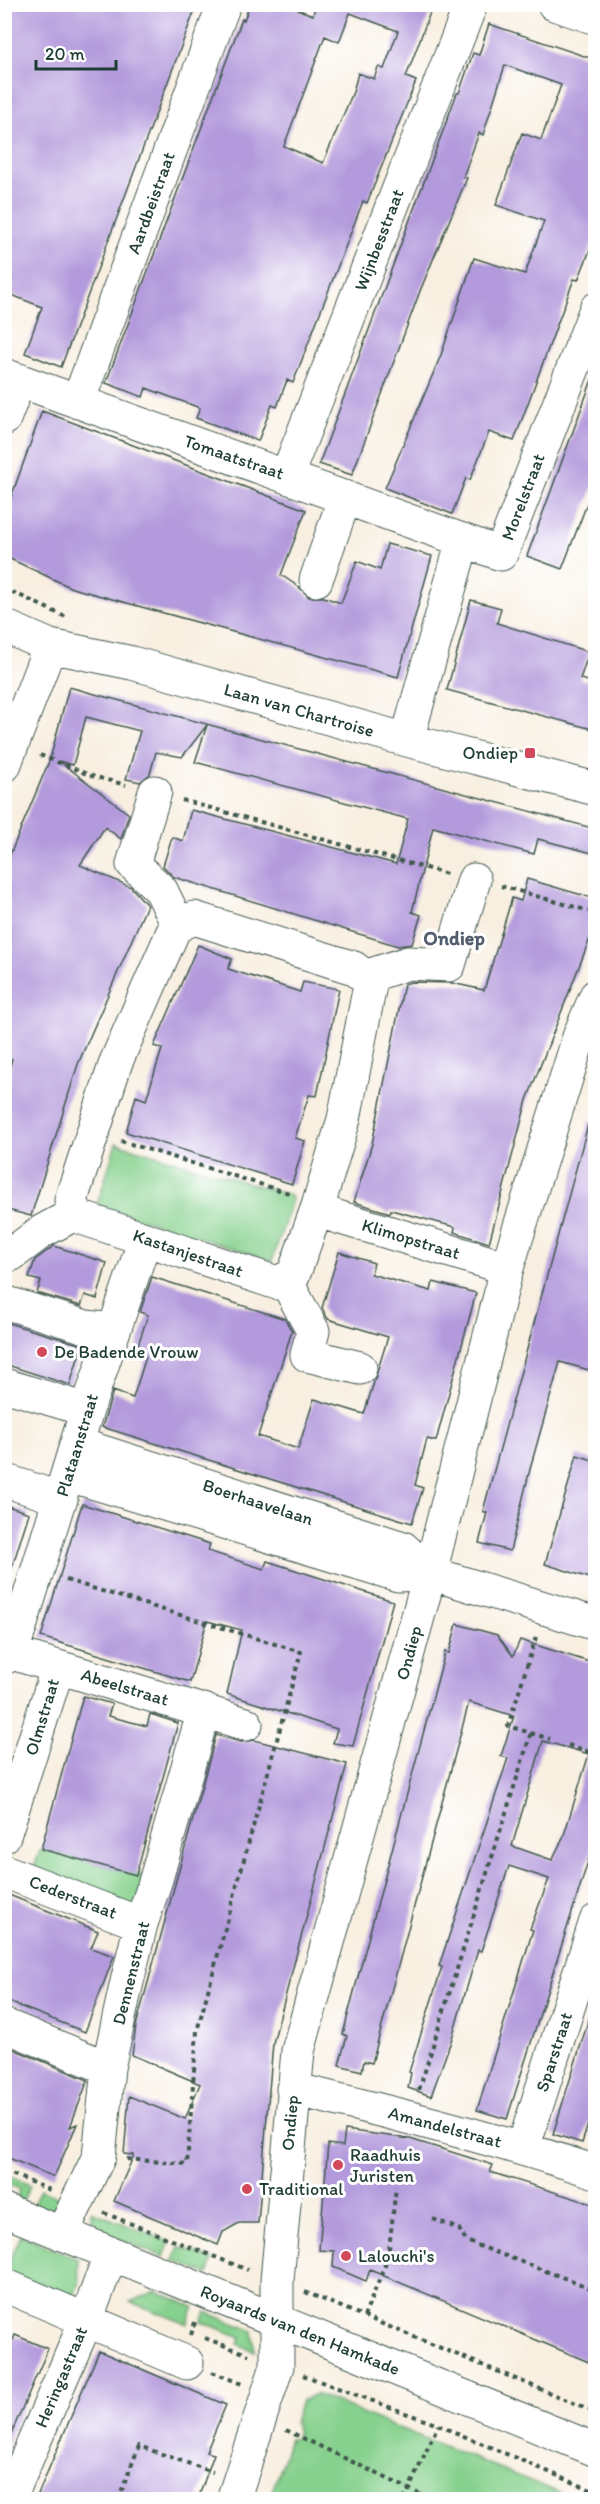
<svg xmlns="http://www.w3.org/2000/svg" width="600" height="2504" font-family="Itim,sans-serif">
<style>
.green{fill:#87d18e;stroke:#538761;stroke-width:1.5}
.building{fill:#b39adc;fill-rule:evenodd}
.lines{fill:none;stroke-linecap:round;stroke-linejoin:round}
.minor-casing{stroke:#40584e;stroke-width:35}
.path{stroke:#40584e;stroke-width:4;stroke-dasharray:4.5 4.5;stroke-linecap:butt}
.minor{stroke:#fff;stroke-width:33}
.poi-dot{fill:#d1495b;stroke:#fff;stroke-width:2}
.labels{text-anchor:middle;stroke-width:6;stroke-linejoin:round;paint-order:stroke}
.street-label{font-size:18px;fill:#1f3d34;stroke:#fff}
.poi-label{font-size:18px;fill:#1f3d34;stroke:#fff;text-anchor:start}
.neighbourhood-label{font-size:20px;font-weight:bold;fill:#535e6f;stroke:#fff}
</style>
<rect width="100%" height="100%" fill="#fff"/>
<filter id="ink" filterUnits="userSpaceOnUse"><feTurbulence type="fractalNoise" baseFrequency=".0167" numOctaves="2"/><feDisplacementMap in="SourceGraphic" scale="12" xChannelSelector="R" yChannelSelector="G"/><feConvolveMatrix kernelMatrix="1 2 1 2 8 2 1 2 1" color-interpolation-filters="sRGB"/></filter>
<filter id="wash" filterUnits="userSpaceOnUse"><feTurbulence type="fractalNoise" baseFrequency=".008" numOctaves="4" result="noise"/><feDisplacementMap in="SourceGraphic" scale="24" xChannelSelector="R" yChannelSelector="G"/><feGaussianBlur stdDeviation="1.35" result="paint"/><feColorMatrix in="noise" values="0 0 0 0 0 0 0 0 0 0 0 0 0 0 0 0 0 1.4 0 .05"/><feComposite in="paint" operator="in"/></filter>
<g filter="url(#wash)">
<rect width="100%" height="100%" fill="#f8efe0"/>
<!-- green -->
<path class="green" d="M 116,1143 L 289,1195 L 292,1200 L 272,1261 L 97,1205 Z
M 41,1849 L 156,1879 L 141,1924 L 28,1880 Z
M 4,2174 L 30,2185 L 23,2201 L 17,2197 L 19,2189 L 5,2183 Z
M 40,2189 L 66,2201 L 54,2214 L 33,2205 Z
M 91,2211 L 170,2242 L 164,2257 L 94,2230 Z
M 21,2235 L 78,2259 L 79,2283 L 73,2298 L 5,2273 Z
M 179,2246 L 213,2260 L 208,2274 L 173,2261 Z
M 156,2291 L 194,2307 L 187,2324 L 130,2302 Z
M 206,2312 L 253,2331 L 255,2351 L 238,2344 L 241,2337 L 202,2322 Z
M 316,2394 L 344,2406 L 575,2499 L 269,2499 L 290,2439 L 295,2438 L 297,2433 L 294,2423 L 301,2400 Z"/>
<g id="blocks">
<!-- building -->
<path class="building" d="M 4,4 L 197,4 L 61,367 L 25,353 L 42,307 L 4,292 Z
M 250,4 L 282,4 L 313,15 L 316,4 L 416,4 L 431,10 L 406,77 L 416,81 L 375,183 L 367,203 L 363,201 L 293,383 L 287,380 L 277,407 L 272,405 L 258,441 L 196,418 L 200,408 L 146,388 L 143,397 L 106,383 L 242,19 L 244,20 ZM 350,13 L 398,31 L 384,69 L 378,67 L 374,79 L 358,73 L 353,92 L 323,163 L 284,146 L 325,36 L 339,42 Z
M 489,24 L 596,60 L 596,235 L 578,280 L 574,279 L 514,441 L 489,432 L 470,480 L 466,478 L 452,514 L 385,488 L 441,355 L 474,258 L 525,274 L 544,221 L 496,205 L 522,133 L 541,140 L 561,85 L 505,65 L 483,135 L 479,133 L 463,177 L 467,178 L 420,291 L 352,475 L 319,464 L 457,93 L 459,93 L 473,53 L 479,55 Z
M 593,377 L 596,378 L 596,480 L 562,569 L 527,556 Z
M 42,411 L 306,510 L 281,575 L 299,587 L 309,597 L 324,597 L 341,603 L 357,561 L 380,570 L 387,544 L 432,556 L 398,677 L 72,588 L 4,556 L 4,517 Z
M 471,600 L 501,608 L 497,623 L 589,652 L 580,679 L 596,683 L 596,730 L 447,690 Z
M 69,687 L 596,829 L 596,854 L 538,839 L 534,854 L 433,827 L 412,912 L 421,915 L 412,944 L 398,946 L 174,877 L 163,866 L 172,837 L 183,841 L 191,810 L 396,864 L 408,819 L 195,762 L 207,725 L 182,757 L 156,752 L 150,774 L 140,782 L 126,779 L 140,731 L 86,717 L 73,765 L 59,761 L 129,814 L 121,839 L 105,827 L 80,865 L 131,887 L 147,905 L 78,1064 L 31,1216 L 4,1209 L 4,1090 L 12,1059 L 4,1057 L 4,1023 L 8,1006 L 4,1005 L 4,869 L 50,759 Z
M 527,879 L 596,899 L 596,923 L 527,1100 L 489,1243 L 454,1232 L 455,1227 L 391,1210 L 390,1213 L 354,1202 L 372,1144 L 404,984 L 411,982 L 452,983 L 484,990 L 512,898 L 521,901 Z
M 198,945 L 232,959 L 228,969 L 263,980 L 300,992 L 303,982 L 339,989 L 317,1096 L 309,1095 L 295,1138 L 305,1141 L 292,1184 L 126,1132 L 136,1096 L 146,1100 L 162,1049 L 154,1046 Z
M 589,1121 L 596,1122 L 596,1372 L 560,1362 L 531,1465 L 510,1551 L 479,1543 L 487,1513 L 483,1511 Z
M 54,1246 L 107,1263 L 97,1299 L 85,1295 L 81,1306 L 37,1293 L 41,1281 L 29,1278 L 35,1260 Z
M 339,1252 L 374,1263 L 371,1274 L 431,1291 L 433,1282 L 476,1293 L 436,1441 L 427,1439 L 415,1485 L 423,1488 L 412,1523 L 102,1427 L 113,1391 L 133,1398 L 146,1357 L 135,1354 L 148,1315 L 140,1312 L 152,1277 L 285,1319 L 292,1331 L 258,1436 L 298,1449 L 314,1399 L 364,1414 L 388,1337 L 328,1319 L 322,1308 Z
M 4,1322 L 82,1345 L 70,1385 L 4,1364 Z
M 577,1455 L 596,1461 L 596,1580 L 545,1564 Z
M 82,1504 L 210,1544 L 208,1551 L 264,1569 L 267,1561 L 393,1601 L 353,1746 L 333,1743 L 337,1729 L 227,1694 L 242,1630 L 207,1621 L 190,1682 L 41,1637 Z
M 4,1505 L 29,1513 L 9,1577 L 4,1576 Z
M 457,1624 L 497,1635 L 513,1656 L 520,1640 L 596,1664 L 596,1836 L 507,2119 L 477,2110 L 533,1930 L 530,1929 L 549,1879 L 509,1866 L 481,1951 L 478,1950 L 451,2041 L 431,2096 L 408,2088 L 411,2073 L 409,2072 L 442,1967 L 439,1966 L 508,1758 L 501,1756 L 514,1716 L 469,1702 L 372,2063 L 364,2061 L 362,2071 L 339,2065 L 347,2036 L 343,2034 L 351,2003 L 445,1652 L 449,1653 ZM 543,1741 L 589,1754 L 563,1838 L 552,1860 L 512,1846 Z
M 83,1696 L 112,1704 L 108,1716 L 147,1726 L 150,1714 L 178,1723 L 136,1875 L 41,1849 Z
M 216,1735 L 241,1742 L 254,1740 L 347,1764 L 273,2043 L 258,2223 L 239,2223 L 223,2232 L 218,2245 L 114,2201 L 134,2155 L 124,2154 L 129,2096 L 185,2119 L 200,2084 L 132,2055 L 136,2026 Z
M 4,1893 L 98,1931 L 91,1948 L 114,1956 L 85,2032 L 4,2000 Z
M 591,2012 L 596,2013 L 596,2099 L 582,2143 L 553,2134 Z
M 4,2045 L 88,2080 L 70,2127 L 77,2124 L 54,2177 L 4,2156 Z
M 345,2130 L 410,2139 L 493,2165 L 490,2172 L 596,2205 L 596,2365 L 370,2270 L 366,2281 L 333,2267 L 334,2251 L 319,2250 L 326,2168 L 328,2144 L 343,2146 Z
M 15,2335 L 48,2349 L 4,2450 L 4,2336 L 13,2340 Z
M 99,2351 L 226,2405 L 206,2452 L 214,2454 L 198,2499 L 36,2499 Z"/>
</g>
</g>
<g filter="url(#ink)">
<use href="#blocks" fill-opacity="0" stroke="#40584e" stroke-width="1.5"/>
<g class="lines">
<!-- minor casing -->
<g class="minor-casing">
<path id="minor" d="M 554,4 L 596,18
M 4,375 L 501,554 L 596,309
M 78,402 L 224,4
M 4,419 L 19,380
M 287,475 L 471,4
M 316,580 L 345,497
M 4,626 L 50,646 L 132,663 L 407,740 L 596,789
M 407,740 L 463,540
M 4,766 L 50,646
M 155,792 L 133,864 L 161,890 L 178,925
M 194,918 L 354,968 L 365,977 L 370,985 L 344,1119 L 318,1206 L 293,1276 L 277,1283 L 82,1218 L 76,1213 L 71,1200 L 116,1062 L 175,927 Z
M 365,977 L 408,963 L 449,965 L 474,880
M 318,1206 L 331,1215 L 507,1268
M 4,1252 L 12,1254 L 41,1232 L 76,1213
M 285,1279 L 313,1331 L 307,1355 L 360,1368
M 4,1302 L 86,1327 L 114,1330
M 4,1385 L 87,1410
M 77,1444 L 403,1548 L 430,1573
M 69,1475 L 398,1575 L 430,1573 L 596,1624
M 4,1480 L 61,1499
M 12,1653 L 87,1410 L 145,1239
M 4,1658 L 12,1653 L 246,1724
M 4,1836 L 58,1667
M 4,1871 L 141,1924
M 4,2025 L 108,2068
M 293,2089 C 395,2113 496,2139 596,2172
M 523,2148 L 596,1921
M 4,2210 L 596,2450
M 62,2234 L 99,2156 L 108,2068 L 126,1986 L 141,1924 L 156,1879 L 204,1710
M 4,2285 L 187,2363
M 9,2500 L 86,2321 L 111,2253
M 233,2500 L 277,2366 L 277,2280 L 298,2051 L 430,1573 L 507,1268 L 580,1034 L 596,996"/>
</g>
<!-- path -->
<path class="path" d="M 4,588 L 68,618
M 40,755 L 92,776 L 126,785
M 182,800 L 447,874
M 501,886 L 596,913
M 121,1141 L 292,1194
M 66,1580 L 301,1652 L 197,2031 L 187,2164 L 126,2159
M 536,1637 L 508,1726 L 550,1739
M 568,1745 L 596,1754
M 419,2090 L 531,1733
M 4,2171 L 50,2190
M 104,2213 L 248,2270
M 433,2219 L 459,2229 L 466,2241 L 596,2290
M 4,2254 L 9,2243
M 305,2292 L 596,2412
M 364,2317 L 388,2258 L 396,2187
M 191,2335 L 196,2319
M 205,2338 L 249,2355
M 212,2372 L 242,2384
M 303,2375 L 438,2425 L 596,2492
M 286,2430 L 432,2500
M 118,2500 L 139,2446 L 213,2472
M 404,2500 L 438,2425"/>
<!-- minor -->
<use href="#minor" class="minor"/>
</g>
</g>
<!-- markers -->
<g class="poi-dot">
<rect x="524" y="747" width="12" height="12" rx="3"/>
<circle cx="42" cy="1352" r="6"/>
<circle cx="338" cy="2165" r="6"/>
<circle cx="247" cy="2189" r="6"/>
<circle cx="346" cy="2256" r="6"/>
</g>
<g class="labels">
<!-- street labels -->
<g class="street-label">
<text transform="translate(151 203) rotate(-70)" y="6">Aardbeistraat</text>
<text transform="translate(379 240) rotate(-69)" y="6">Wijnbesstraat</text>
<text transform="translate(234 457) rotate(19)" y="6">Tomaatstraat</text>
<text transform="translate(523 497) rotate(-69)" y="6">Morelstraat</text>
<text transform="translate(299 710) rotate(16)" y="6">Laan van Chartroise</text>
<text transform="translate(411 1239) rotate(17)" y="6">Klimopstraat</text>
<text transform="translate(188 1253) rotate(19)" y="6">Kastanjestraat</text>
<text transform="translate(77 1445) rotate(-73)" y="6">Plataanstraat</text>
<text transform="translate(258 1502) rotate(18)" y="6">Boerhaavelaan</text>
<text transform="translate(409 1653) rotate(-75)" y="6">Ondiep</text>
<text transform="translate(125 1687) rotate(17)" y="6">Abeelstraat</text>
<text transform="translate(42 1717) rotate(-73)" y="6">Olmstraat</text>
<text transform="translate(73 1897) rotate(21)" y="6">Cederstraat</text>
<text transform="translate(131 1973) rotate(-76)" y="6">Dennenstraat</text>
<text transform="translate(554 2052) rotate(-72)" y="6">Sparstraat</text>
<text transform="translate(290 2123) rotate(-85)" y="6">Ondiep</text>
<text transform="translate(445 2127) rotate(15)" y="6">Amandelstraat</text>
<text transform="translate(300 2330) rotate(22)" y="6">Royaards van den Hamkade</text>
<text transform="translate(61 2377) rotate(-67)" y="6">Heringastraat</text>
</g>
<!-- poi labels -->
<g class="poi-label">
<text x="518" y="759" text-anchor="end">Ondiep</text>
<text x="54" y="1358">De Badende Vrouw</text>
<text x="350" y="2161">Raadhuis<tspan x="350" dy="21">Juristen</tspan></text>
<text x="259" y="2195">Traditional</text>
<text x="358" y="2262">Lalouchi's</text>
</g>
<!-- neighbourhood labels -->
<g class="neighbourhood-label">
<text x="454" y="945">Ondiep</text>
</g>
</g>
<!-- margin -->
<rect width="600" height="2504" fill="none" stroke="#fff" stroke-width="24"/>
<!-- scale -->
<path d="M36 60v9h80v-9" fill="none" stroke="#1f3d34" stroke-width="3"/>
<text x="45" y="60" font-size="18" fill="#1f3d34" stroke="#ffffff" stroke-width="4.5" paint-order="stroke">20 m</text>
</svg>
